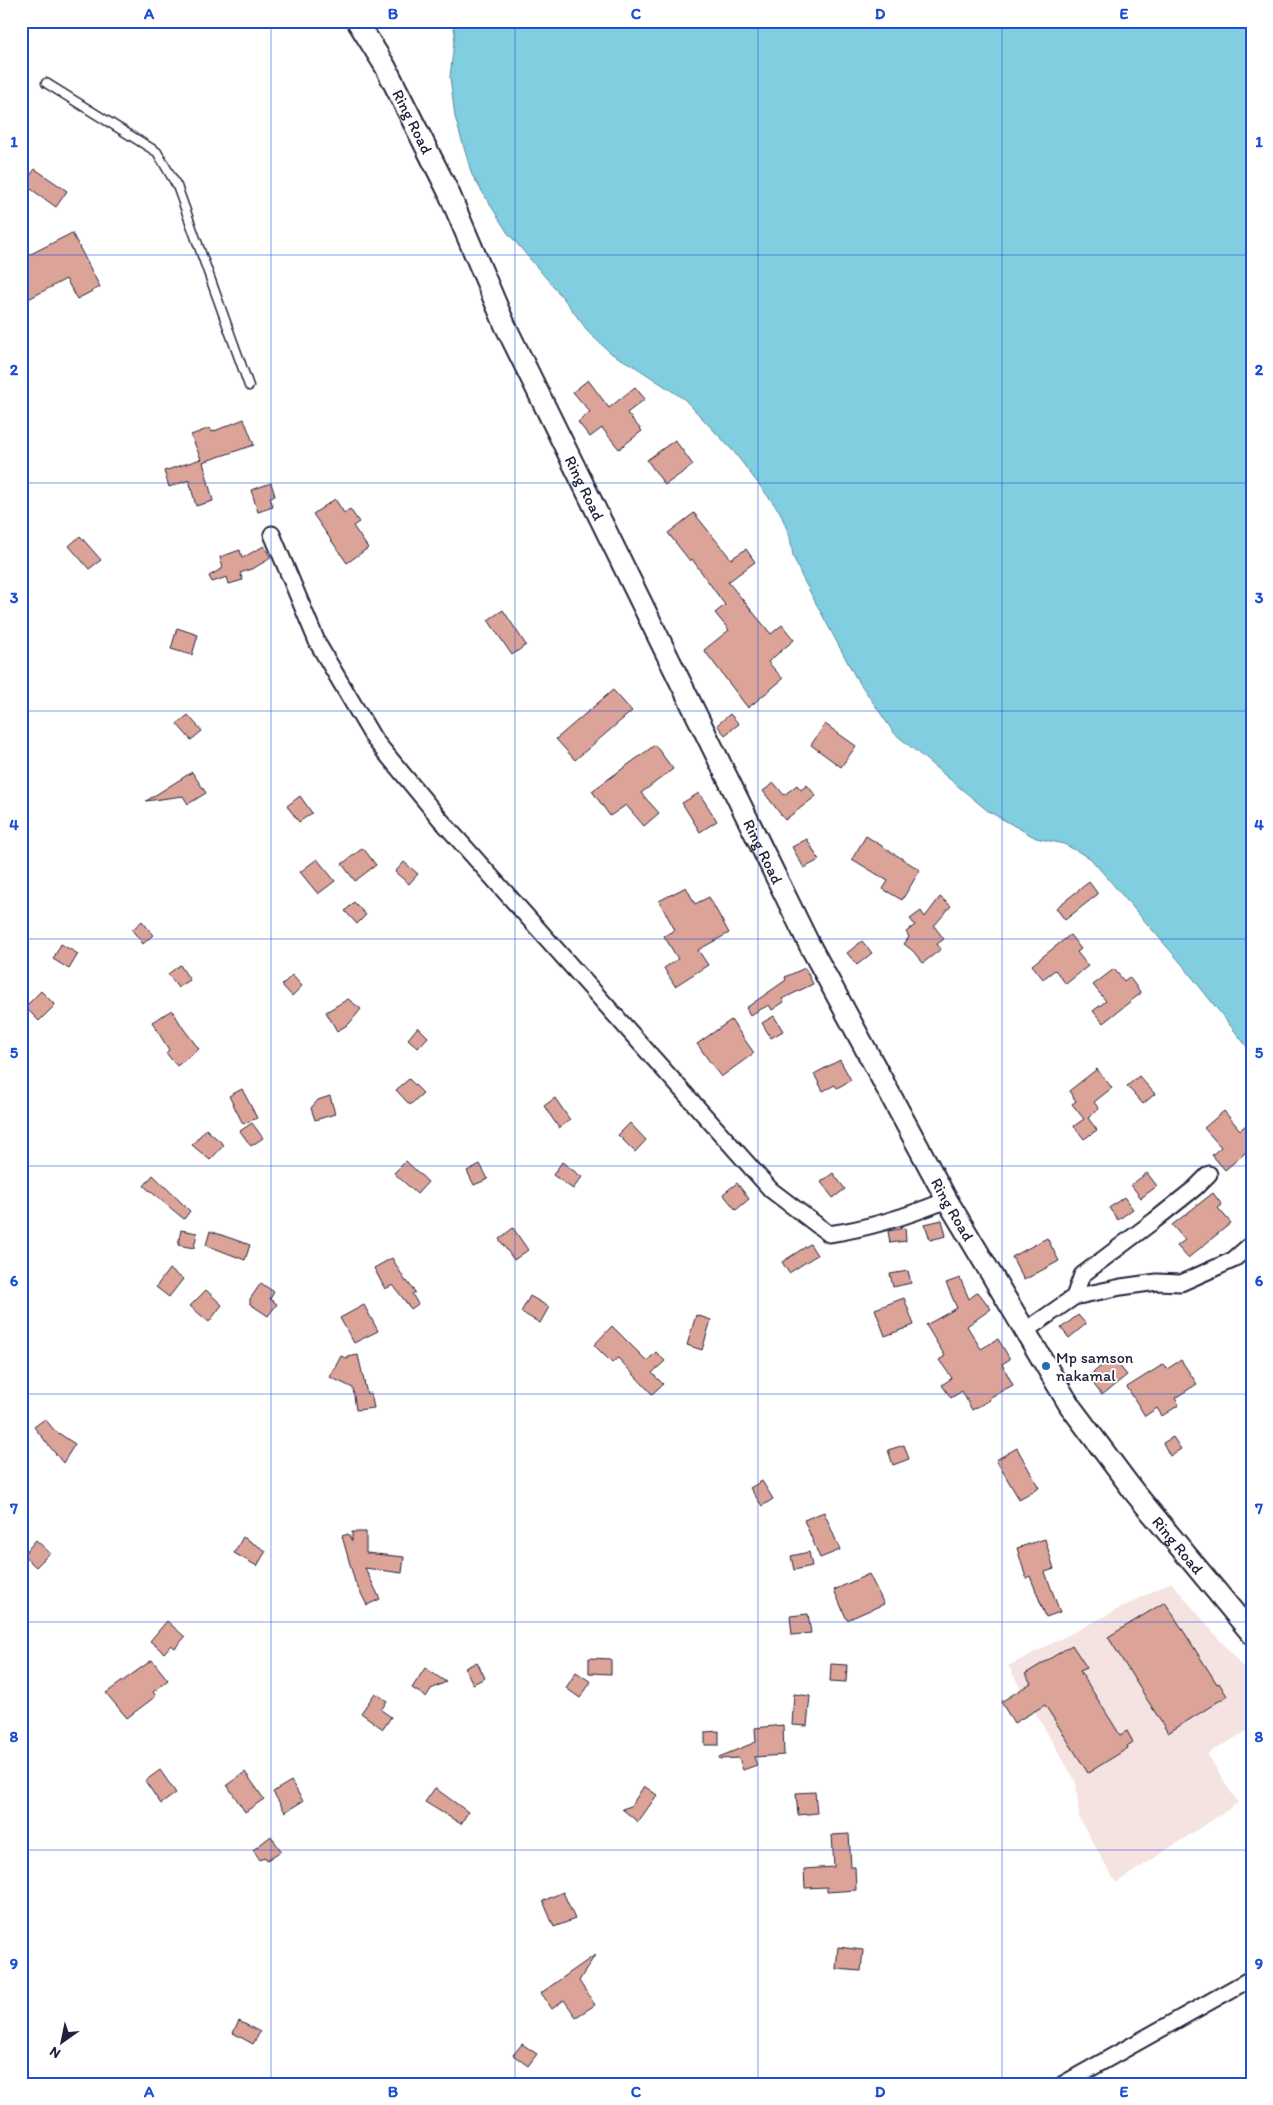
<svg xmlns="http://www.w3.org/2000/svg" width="1273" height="2105" font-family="Itim,sans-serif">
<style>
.built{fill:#f4e3e0}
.water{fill:#81cee1;stroke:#5b899f}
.building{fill:#dca398;stroke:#22223b}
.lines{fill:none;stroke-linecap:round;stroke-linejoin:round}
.lane-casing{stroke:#22223b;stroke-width:11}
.street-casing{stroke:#22223b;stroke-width:19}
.secondary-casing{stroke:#22223b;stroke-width:24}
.lane{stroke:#fff;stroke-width:8}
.street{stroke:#fff;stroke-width:15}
.secondary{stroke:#fff;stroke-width:20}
.grid{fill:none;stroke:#1d4ed8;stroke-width:1;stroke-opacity:0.55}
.poi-dot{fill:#1f6fb2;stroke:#fff;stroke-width:2}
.labels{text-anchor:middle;stroke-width:4;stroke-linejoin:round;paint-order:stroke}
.street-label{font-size:16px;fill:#22223b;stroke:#fff}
.poi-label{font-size:16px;fill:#22223b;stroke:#fff;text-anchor:start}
.neatline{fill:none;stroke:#1d4ed8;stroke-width:2}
.grid-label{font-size:16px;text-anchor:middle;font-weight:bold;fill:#1d4ed8}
</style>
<rect width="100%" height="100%" fill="#fff"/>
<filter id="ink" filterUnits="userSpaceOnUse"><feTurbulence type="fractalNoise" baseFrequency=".02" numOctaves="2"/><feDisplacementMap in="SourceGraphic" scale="10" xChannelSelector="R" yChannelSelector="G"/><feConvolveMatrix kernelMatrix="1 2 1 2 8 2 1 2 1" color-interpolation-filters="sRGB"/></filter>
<g filter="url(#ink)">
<!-- built -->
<path class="built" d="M 1171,1582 L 1252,1678 L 1252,1728 L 1207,1754 L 1238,1803 L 1116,1883 L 1079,1818 L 1076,1782 L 1008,1666 Z"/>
<!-- water -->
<path class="water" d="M 452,21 L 1252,21 L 1252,1053 L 1181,963 L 1090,858 L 1064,844 L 1036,838 L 988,811 L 894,733 L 855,676 L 802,577 L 793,556 L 790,537 L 780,512 L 734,452 L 684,399 L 634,366 L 612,354 L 590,334 L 564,299 L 507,232 L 472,175 L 455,117 L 450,77 L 455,33 Z"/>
<!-- building -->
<path class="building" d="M 35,169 L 67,191 L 56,207 L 24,184 Z
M 72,233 L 100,287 L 77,299 L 66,279 L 21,303 L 21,259 Z
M 588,380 L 609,408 L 635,387 L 645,399 L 627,413 L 642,431 L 619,449 L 602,428 L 590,437 L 578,422 L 590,412 L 573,392 Z
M 244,419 L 254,445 L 203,462 L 213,501 L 196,506 L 189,480 L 169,487 L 164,471 L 201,459 L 191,435 L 210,428 L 212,432 Z
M 675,440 L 693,465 L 665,485 L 647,460 Z
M 271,483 L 275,496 L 270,497 L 273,507 L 258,512 L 251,490 Z
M 335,499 L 344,513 L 350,509 L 359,522 L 353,526 L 368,548 L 347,563 L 313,514 Z
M 694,513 L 731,559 L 746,549 L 755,562 L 728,582 L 771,634 L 782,625 L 794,640 L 768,662 L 783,679 L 748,708 L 704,650 L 729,630 L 715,613 L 725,605 L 692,559 L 690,561 L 668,533 Z
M 80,536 L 101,560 L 89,569 L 69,546 Z
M 264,546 L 271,558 L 254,568 L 240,573 L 243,580 L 229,584 L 227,577 L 212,582 L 209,576 L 223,568 L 220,557 L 240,550 L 242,558 Z
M 503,610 L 526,645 L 512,655 L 488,620 Z
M 177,628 L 198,635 L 192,655 L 171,649 Z
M 613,690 L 632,711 L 575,760 L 556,739 Z
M 730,714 L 739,724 L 725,735 L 717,725 Z
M 188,715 L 202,731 L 191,740 L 177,724 Z
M 825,724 L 856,746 L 841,767 L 811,745 Z
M 655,745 L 673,769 L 641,793 L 659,813 L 644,826 L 626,805 L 610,816 L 592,791 Z
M 192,772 L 206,793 L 188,804 L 183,796 L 146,801 Z
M 774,783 L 784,795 L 797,785 L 801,790 L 807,785 L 816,796 L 785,820 L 763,791 Z
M 699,793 L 717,821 L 700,832 L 682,803 Z
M 300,796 L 312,813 L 299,822 L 287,806 Z
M 866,836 L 920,870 L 902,900 L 883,889 L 888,881 L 852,859 Z
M 807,839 L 819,860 L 804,868 L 792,847 Z
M 363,848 L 376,865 L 355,881 L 342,864 Z
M 317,859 L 335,881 L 318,894 L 300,872 Z
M 404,862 L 418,874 L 409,884 L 395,872 Z
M 1089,882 L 1098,894 L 1065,920 L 1056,908 Z
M 686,887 L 695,904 L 709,897 L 729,933 L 698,950 L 708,965 L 675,986 L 664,968 L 678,959 L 664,936 L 675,930 L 659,901 Z
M 940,897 L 951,906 L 934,926 L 944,939 L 937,944 L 941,949 L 923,963 L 913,951 L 904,944 L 909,937 L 906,932 L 915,925 L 910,919 L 921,911 L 925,917 Z
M 354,902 L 366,915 L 357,924 L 345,911 Z
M 142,921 L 153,935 L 143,944 L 132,930 Z
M 1070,935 L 1081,949 L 1077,952 L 1088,966 L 1066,984 L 1055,970 L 1043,979 L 1032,965 Z
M 862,941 L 872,953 L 857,965 L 847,953 Z
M 61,944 L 78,954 L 69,969 L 53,959 Z
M 180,965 L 190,980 L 178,988 L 168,974 Z
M 805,968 L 813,984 L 782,999 L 784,1002 L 772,1010 L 769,1005 L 750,1015 L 746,1008 L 786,980 L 785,977 Z
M 1114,969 L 1124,981 L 1129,977 L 1141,993 L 1103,1023 L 1093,1011 L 1106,1001 L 1093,985 Z
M 292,975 L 302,986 L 292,996 L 282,985 Z
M 41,991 L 55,1005 L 39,1021 L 25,1007 Z
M 348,999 L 361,1009 L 349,1024 L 337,1031 L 326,1012 Z
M 172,1010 L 183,1028 L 199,1049 L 177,1066 L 166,1053 L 169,1050 L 152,1022 Z
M 774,1016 L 783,1031 L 771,1038 L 762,1023 Z
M 731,1020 L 754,1053 L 721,1077 L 697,1044 Z
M 418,1027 L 428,1037 L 418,1048 L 408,1039 Z
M 840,1060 L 851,1080 L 837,1088 L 835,1085 L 823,1091 L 814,1074 Z
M 1097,1069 L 1112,1088 L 1094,1102 L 1099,1109 L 1088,1118 L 1097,1130 L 1084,1139 L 1074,1126 L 1084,1119 L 1072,1104 L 1076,1101 L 1069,1091 Z
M 1139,1076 L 1155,1094 L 1143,1104 L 1127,1086 Z
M 409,1079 L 423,1093 L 410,1105 L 396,1090 Z
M 242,1089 L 257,1118 L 243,1124 L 229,1096 Z
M 330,1096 L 335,1114 L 315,1120 L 311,1108 L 318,1100 Z
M 555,1098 L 570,1120 L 559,1128 L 544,1106 Z
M 1224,1111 L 1240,1130 L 1252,1120 L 1252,1147 L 1225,1170 L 1212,1155 L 1221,1147 L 1204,1128 Z
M 252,1123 L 263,1138 L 251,1146 L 240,1131 Z
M 630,1123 L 646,1140 L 635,1152 L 618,1135 Z
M 206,1129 L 224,1145 L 210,1160 L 192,1145 Z
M 406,1161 L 428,1182 L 417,1194 L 394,1173 Z
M 562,1162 L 582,1177 L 573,1189 L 553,1175 Z
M 480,1164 L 488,1179 L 474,1185 L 467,1171 Z
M 833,1173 L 845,1189 L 833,1198 L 821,1182 Z
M 1147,1173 L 1157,1186 L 1141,1198 L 1131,1185 Z
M 153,1175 L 190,1211 L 184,1219 L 144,1186 Z
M 737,1183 L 749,1199 L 736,1210 L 723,1194 Z
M 1213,1193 L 1222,1205 L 1218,1208 L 1231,1223 L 1188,1258 L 1177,1246 L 1185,1240 L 1172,1225 Z
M 1124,1197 L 1133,1209 L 1118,1220 L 1109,1208 Z
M 942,1220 L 946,1236 L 930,1240 L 925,1224 Z
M 513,1228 L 528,1250 L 514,1260 L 499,1239 Z
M 905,1228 L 906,1241 L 890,1243 L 888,1231 Z
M 181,1230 L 197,1233 L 194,1248 L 178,1245 Z
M 210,1231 L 250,1245 L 245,1260 L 206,1245 Z
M 1047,1238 L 1059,1261 L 1024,1280 L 1012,1257 Z
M 810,1244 L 817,1255 L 789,1273 L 782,1262 Z
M 392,1258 L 406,1282 L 407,1281 L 415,1292 L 412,1294 L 418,1304 L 411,1309 L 393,1285 L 385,1289 L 374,1268 Z
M 169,1269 L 183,1279 L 169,1297 L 156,1287 Z
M 908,1271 L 911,1283 L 893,1287 L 890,1274 Z
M 960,1278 L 969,1299 L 978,1292 L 991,1309 L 967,1326 L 981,1349 L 998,1339 L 1010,1359 L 1002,1364 L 1013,1385 L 989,1398 L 990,1400 L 972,1410 L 962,1391 L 951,1398 L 942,1385 L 952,1378 L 939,1360 L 945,1356 L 926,1325 L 957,1308 L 946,1283 Z
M 261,1283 L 274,1292 L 270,1299 L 277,1304 L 268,1316 L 250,1304 L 250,1299 Z
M 206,1290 L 222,1305 L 209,1322 L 190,1306 Z
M 530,1296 L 549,1307 L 540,1323 L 521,1312 Z
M 904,1298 L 914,1325 L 885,1336 L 875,1309 Z
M 364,1305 L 378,1331 L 354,1343 L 340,1318 Z
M 696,1315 L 711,1320 L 702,1350 L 687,1345 Z
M 1078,1315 L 1086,1324 L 1069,1338 L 1061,1328 Z
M 612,1326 L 647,1361 L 656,1352 L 665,1361 L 652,1373 L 663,1384 L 652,1394 L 618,1358 L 612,1363 L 594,1345 Z
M 358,1355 L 367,1394 L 371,1393 L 374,1408 L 356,1410 L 353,1388 L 330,1377 L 341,1356 L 348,1359 L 348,1357 Z
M 1112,1357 L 1127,1375 L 1102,1395 L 1088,1377 Z
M 1181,1360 L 1197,1384 L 1175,1398 L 1179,1405 L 1162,1416 L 1157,1408 L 1145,1416 L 1127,1387 L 1164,1364 L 1167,1369 Z
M 45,1419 L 54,1430 L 75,1444 L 63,1463 L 34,1427 Z
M 1173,1437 L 1181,1449 L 1170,1456 L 1163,1443 Z
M 904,1445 L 909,1459 L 893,1465 L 888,1450 Z
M 1017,1448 L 1039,1488 L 1019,1499 L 996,1460 Z
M 762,1481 L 773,1499 L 762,1506 L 750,1488 Z
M 824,1512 L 840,1550 L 820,1558 L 804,1520 Z
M 352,1532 L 366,1532 L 366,1553 L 404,1557 L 402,1573 L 365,1568 L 380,1599 L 367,1605 L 355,1582 L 342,1536 L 348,1534 L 352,1541 Z
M 243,1537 L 266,1551 L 257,1566 L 234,1553 Z
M 1045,1539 L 1054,1569 L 1045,1572 L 1060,1612 L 1046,1617 L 1030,1576 L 1026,1578 L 1017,1548 Z
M 36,1540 L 50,1553 L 36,1567 L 23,1555 Z
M 809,1552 L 812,1566 L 794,1570 L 791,1556 Z
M 869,1574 L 884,1604 L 847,1620 L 834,1590 Z
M 1165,1602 L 1217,1684 L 1219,1683 L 1227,1696 L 1168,1733 L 1108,1637 Z
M 808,1614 L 811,1633 L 792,1635 L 790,1616 Z
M 167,1621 L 185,1637 L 175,1648 L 171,1645 L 164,1653 L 150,1641 Z
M 1072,1645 L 1087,1668 L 1080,1671 L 1120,1735 L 1127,1731 L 1133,1742 L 1127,1746 L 1128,1748 L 1088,1773 L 1045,1705 L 1014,1723 L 1001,1702 L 1031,1683 L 1025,1674 Z
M 589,1658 L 611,1659 L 611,1674 L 589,1673 Z
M 152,1660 L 168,1680 L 153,1692 L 156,1696 L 127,1718 L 106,1693 Z
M 477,1662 L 485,1678 L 473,1684 L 465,1668 Z
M 831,1664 L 847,1665 L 846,1682 L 830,1681 Z
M 425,1668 L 446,1682 L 431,1689 L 426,1697 L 412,1688 Z
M 576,1672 L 591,1682 L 580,1698 L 566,1688 Z
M 375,1693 L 387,1701 L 381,1710 L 391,1717 L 383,1729 L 361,1713 Z
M 794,1694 L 810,1696 L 807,1726 L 792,1725 Z
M 783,1725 L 784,1755 L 754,1757 L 757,1765 L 743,1770 L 739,1758 L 720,1759 L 719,1757 L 756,1742 L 755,1728 Z
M 719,1731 L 719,1745 L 705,1745 L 705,1732 Z
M 160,1770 L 176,1793 L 161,1804 L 145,1781 Z
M 245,1772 L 264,1799 L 245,1812 L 227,1785 Z
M 291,1781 L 303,1801 L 285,1812 L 273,1792 Z
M 644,1786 L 657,1795 L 638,1822 L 622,1809 L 631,1806 Z
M 435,1788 L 468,1812 L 461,1824 L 425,1802 Z
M 815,1792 L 817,1813 L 798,1815 L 796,1793 Z
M 849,1834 L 851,1867 L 855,1867 L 856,1890 L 827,1892 L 827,1887 L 805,1888 L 804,1869 L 834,1867 L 832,1835 Z
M 271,1836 L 281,1851 L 267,1860 L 265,1857 L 260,1860 L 253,1850 Z
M 563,1892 L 575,1919 L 554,1927 L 543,1901 Z
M 838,1947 L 863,1950 L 861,1971 L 836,1969 Z
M 595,1955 L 579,1981 L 595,2005 L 576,2017 L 564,2000 L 552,2009 L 541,1993 Z
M 239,2021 L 260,2032 L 253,2044 L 233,2033 Z
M 522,2044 L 537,2054 L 528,2066 L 513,2055 Z"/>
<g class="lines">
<!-- lane casing -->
<g class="lane-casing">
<path id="lane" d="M 46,83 L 157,152 L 177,186 L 249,386"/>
</g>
<!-- street casing -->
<g class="street-casing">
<path id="street" d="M 272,534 L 318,644 L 374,739 L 440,819 L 771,1190 L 829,1234 C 871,1228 908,1216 947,1200
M 1074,1297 L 1082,1275 L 1155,1220 L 1195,1188 L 1209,1174
M 1025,1331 L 1074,1297 L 1121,1287 L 1157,1282 L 1181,1283 L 1233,1260 L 1249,1246
M 1063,2084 L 1252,1978"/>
</g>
<!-- secondary casing -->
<g class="secondary-casing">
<g id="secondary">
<path id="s1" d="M 357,21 L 385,66 L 448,191 L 505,325 L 809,944 L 947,1200 L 1070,1406 L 1135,1493 L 1252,1634"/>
</g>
</g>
<!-- lane -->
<use href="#lane" class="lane"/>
<!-- street -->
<use href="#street" class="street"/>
<!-- secondary -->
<use href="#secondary" class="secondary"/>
</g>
</g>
<!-- grid -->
<path class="grid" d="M 271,21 L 271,2084M 515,21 L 515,2084M 758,21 L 758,2084M 1002,21 L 1002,2084M 21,255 L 1252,255M 21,483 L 1252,483M 21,711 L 1252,711M 21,939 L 1252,939M 21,1166 L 1252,1166M 21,1394 L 1252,1394M 21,1622 L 1252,1622M 21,1850 L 1252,1850"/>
<!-- markers -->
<circle class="poi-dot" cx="1046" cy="1366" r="5"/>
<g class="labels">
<!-- street labels -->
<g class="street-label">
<text dy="6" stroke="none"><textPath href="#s1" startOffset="115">Ring Road</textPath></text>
<text dy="6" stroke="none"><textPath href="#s1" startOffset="520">Ring Road</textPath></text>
<text dy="6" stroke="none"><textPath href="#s1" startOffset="925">Ring Road</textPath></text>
<text dy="6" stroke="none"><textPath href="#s1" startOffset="1330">Ring Road</textPath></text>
<text dy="6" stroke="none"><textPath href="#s1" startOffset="1735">Ring Road</textPath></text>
</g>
<!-- poi labels -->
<g class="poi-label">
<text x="1056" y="1363">Mp samson<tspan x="1056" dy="18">nakamal</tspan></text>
</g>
</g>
<!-- margin -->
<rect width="1273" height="2105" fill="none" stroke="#fff" stroke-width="55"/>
<!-- north arrow -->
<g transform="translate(62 2042) rotate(213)" stroke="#ffffff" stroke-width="4" paint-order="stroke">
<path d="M0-4L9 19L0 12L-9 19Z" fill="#22223b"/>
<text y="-8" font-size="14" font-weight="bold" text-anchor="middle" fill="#22223b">N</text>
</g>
<rect x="28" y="28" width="1218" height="2050" class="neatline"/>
<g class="grid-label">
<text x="149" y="19">A</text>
<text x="393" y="19">B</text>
<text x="636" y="19">C</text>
<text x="880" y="19">D</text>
<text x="1124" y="19">E</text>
<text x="14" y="147">1</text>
<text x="1259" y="147">1</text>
<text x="14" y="375">2</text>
<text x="1259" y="375">2</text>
<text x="14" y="603">3</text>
<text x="1259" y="603">3</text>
<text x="14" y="830">4</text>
<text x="1259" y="830">4</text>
<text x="14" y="1058">5</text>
<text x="1259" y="1058">5</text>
<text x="14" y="1286">6</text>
<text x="1259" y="1286">6</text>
<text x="14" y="1514">7</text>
<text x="1259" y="1514">7</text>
<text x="14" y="1742">8</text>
<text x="1259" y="1742">8</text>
<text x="14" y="1969">9</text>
<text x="1259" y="1969">9</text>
<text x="149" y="2097">A</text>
<text x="393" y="2097">B</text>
<text x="636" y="2097">C</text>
<text x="880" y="2097">D</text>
<text x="1124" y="2097">E</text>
</g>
</svg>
